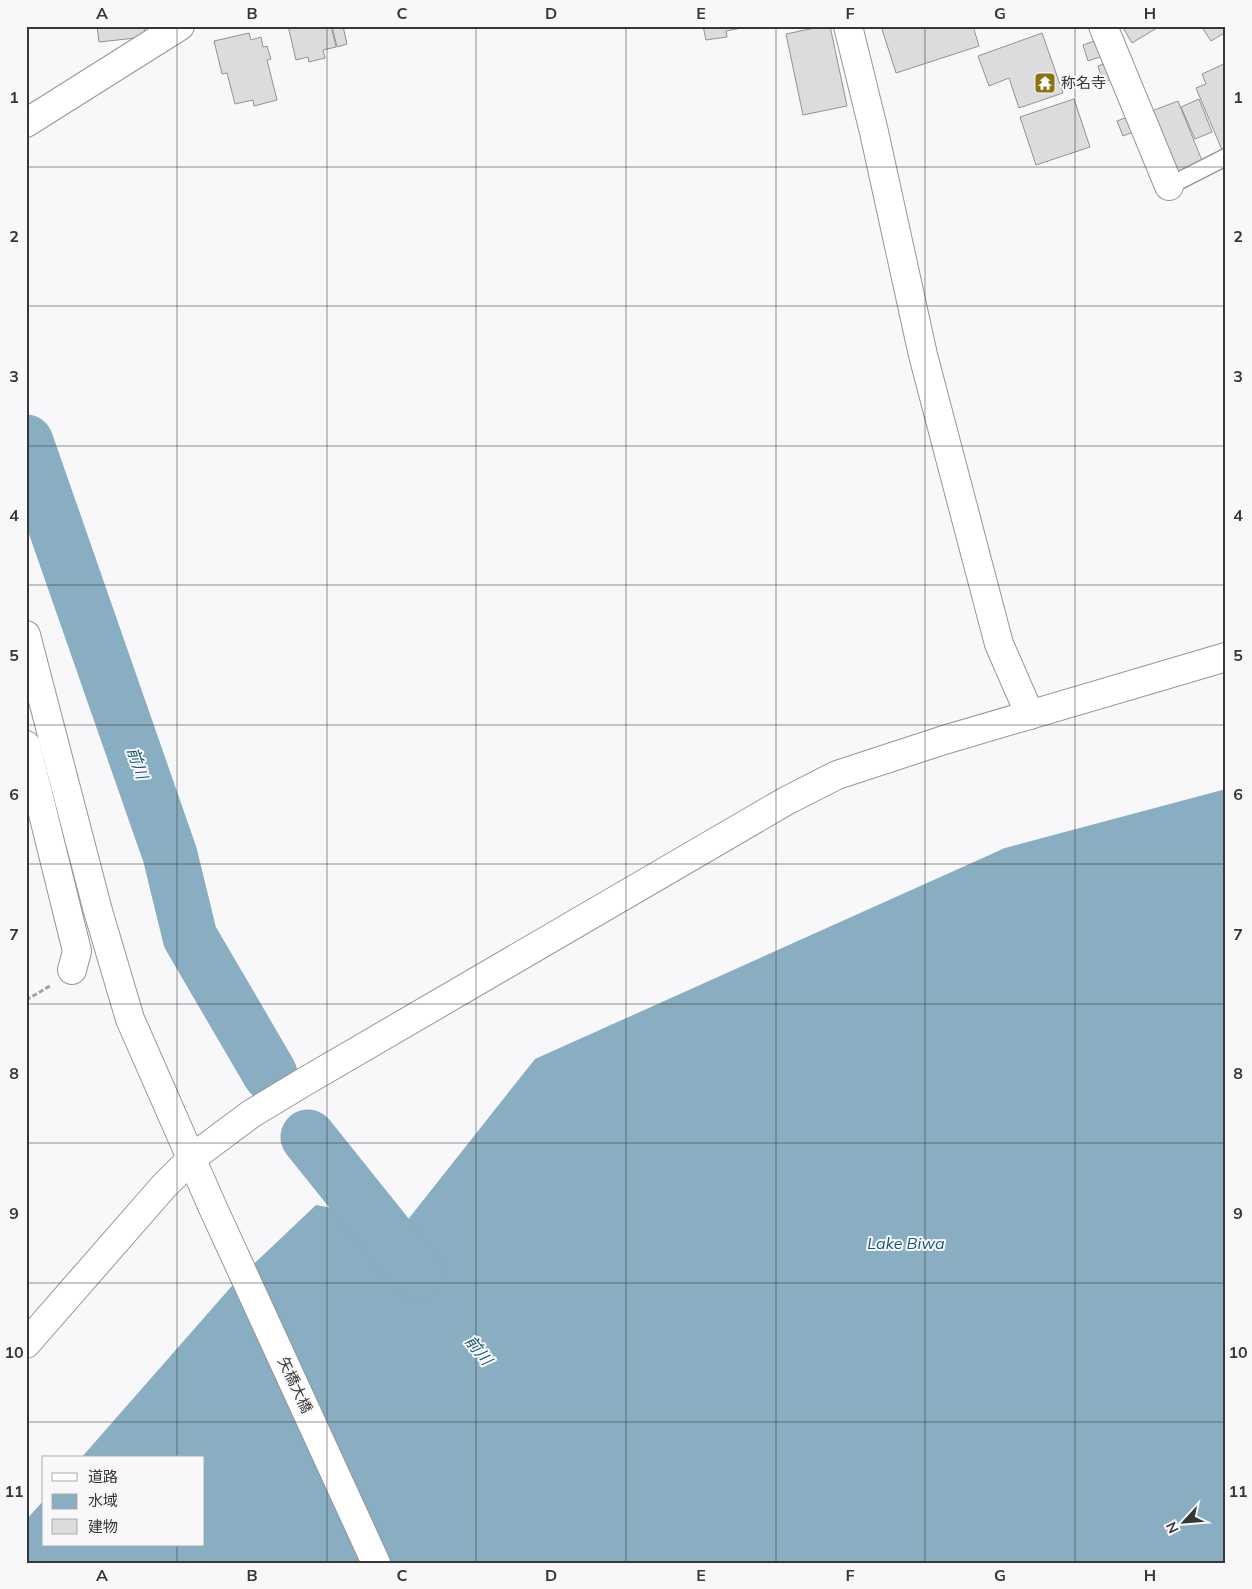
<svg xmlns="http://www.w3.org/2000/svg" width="1252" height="1589" font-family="Mulish,'Noto Sans JP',sans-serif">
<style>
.water{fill:#89adc1}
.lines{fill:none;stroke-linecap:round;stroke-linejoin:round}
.river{stroke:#89adc1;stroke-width:55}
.building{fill:#dddbdd;stroke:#949194}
.lane-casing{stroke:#969598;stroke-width:19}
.street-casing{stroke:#969598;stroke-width:30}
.secondary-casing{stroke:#969598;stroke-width:30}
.path{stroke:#a1a1a3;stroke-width:3;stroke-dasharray:5 2.5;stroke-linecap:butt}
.lane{stroke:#fff;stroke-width:16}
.street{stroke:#fff;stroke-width:28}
.secondary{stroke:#fff;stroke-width:28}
.grid{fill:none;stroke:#373738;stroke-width:1;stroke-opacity:0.55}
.labels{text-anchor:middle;stroke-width:4;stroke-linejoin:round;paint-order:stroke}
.poi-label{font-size:15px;fill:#373738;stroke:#f8f8fb;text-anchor:start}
.street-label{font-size:15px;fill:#373738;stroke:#f8f8fb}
.water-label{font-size:16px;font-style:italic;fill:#145773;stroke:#f8f8fb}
.neatline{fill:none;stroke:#373738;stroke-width:2}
.grid-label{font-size:16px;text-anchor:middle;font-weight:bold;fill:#373738}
</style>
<rect width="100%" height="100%" fill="#f8f8fb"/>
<!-- water -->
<path class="water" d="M 1226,789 L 1226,1563 L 26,1563 L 26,1520 L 44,1500 L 44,1545 L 204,1545 L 204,1458 L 81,1458 L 238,1279 L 316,1205 L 406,1222 L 535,1059 L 1005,848 Z"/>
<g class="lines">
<!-- river -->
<path class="river" d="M 26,442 L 170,855 L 190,937 L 270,1074
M 308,1137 L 417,1273"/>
</g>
<!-- building -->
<path class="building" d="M 97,26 L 144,26 L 145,37 L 99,42 Z
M 288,26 L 331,26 L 336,47 L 323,50 L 325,58 L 309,62 L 308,57 L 296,60 Z
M 332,26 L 343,26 L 347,44 L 337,47 Z
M 703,26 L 752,26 L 726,31 L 727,37 L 706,40 Z
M 824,26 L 830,26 L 847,106 L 803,115 L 786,34 Z
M 881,26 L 919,26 L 919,28 L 924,26 L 973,26 L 979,46 L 896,73 Z
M 1122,26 L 1160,26 L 1132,43 Z
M 1201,26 L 1226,26 L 1226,32 L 1211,41 Z
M 249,33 L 251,40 L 261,37 L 263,47 L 267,46 L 271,59 L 267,60 L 277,100 L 254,106 L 253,100 L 235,104 L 227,73 L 222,74 L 214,41 Z
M 1042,33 L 1063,93 L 1019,108 L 1009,78 L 989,86 L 978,56 Z
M 1097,40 L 1103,56 L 1088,61 L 1083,45 Z
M 1110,62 L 1116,78 L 1103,82 L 1098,66 Z
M 1226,63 L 1226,148 L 1222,150 L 1196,88 L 1206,84 L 1202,74 Z
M 1074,99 L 1090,147 L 1036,165 L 1020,117 Z
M 1199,99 L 1212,132 L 1195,139 L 1181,107 Z
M 1178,101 L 1203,163 L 1174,174 L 1149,112 Z
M 1130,116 L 1136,131 L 1123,136 L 1117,121 Z"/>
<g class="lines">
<!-- lane casing -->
<g class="lane-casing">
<path id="lane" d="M 1169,186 L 1226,157"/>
</g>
<!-- street casing -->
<g class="street-casing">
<path id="street" d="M 848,26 L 874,132 L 923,355 L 979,568 L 999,644 L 1030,715
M 1103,26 L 1169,186
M 26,123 L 180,26
M 26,745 L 77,951 L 72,970"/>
</g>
<!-- secondary casing -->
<g class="secondary-casing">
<path id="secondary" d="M 26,635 L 98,911 L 130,1019 L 213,1208 L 376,1563
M 26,1344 L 164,1186 L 192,1158 L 251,1114 L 304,1082 L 786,801 L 837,775 L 944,740 L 1226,657"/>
</g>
<!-- path -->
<path class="path" d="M 26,1000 L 50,986"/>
<!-- lane -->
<use href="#lane" class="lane"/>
<!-- street -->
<use href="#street" class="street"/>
<!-- secondary -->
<use href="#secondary" class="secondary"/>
</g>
<!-- grid -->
<path class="grid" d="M 177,26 L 177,1458M 327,26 L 327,1563M 476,26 L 476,1563M 626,26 L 626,1563M 776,26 L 776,1563M 925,26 L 925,1563M 1075,26 L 1075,1563M 26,167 L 1226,167M 26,306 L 1226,306M 26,446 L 1226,446M 26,585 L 1226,585M 26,725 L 1226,725M 26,864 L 1226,864M 26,1004 L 1226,1004M 26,1143 L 1226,1143M 26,1283 L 1226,1283M 26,1422 L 1226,1422M 177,1545 L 177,1563"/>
<!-- icons -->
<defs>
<g id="temple-square" transform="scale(1.125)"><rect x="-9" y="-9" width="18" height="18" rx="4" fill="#8b7215" stroke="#f8f8fb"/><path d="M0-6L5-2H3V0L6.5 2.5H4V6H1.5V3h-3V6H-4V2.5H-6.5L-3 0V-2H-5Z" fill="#fff"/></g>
</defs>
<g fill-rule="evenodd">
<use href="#temple-square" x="1045" y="83"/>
</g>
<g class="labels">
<!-- poi labels -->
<g class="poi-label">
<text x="1061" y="88">称名寺</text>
</g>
<!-- street labels -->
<g class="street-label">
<text transform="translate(295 1385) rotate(65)" y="5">矢橋大橋</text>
</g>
<!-- water labels -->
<g class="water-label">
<text transform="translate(138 763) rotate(71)" y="6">前川</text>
<text x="906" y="1249">Lake Biwa</text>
<text transform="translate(479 1350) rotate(51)" y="6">前川</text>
</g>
</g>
<!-- border -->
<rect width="1252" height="1589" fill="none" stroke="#f8f8fb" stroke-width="55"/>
<!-- legend -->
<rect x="42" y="1456" width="162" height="90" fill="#f8f8fb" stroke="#ababad"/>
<rect x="52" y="1473" width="25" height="8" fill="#ffffff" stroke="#ababad"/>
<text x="88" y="1482" font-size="15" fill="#373738">道路</text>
<rect x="52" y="1494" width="25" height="15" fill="#89adc1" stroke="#ababad"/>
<text x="88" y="1506" font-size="15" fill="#373738">水域</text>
<rect x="52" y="1519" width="25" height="15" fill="#dddbdd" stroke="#ababad"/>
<text x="88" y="1532" font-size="15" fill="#373738">建物</text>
<!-- north arrow -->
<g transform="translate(1184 1522) rotate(244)" stroke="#f8f8fb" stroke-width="4" paint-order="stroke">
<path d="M0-4L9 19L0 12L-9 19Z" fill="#373738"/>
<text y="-8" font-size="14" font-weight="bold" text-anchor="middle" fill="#373738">N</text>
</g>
<rect x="28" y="28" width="1196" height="1534" class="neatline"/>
<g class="grid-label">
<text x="102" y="19">A</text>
<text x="252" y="19">B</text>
<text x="402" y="19">C</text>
<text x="551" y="19">D</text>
<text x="701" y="19">E</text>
<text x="850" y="19">F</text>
<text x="1000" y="19">G</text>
<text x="1150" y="19">H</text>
<text x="14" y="103">1</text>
<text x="1238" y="103">1</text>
<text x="14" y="242">2</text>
<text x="1238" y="242">2</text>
<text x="14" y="382">3</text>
<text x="1238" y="382">3</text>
<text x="14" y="521">4</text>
<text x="1238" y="521">4</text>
<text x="14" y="661">5</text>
<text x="1238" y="661">5</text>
<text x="14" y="800">6</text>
<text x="1238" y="800">6</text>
<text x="14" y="940">7</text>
<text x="1238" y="940">7</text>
<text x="14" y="1079">8</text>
<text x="1238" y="1079">8</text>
<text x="14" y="1219">9</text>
<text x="1238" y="1219">9</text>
<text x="14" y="1358">10</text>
<text x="1238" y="1358">10</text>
<text x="14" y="1497">11</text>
<text x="1238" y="1497">11</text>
<text x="102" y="1581">A</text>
<text x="252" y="1581">B</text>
<text x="402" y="1581">C</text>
<text x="551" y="1581">D</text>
<text x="701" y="1581">E</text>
<text x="850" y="1581">F</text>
<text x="1000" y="1581">G</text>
<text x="1150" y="1581">H</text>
</g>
</svg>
